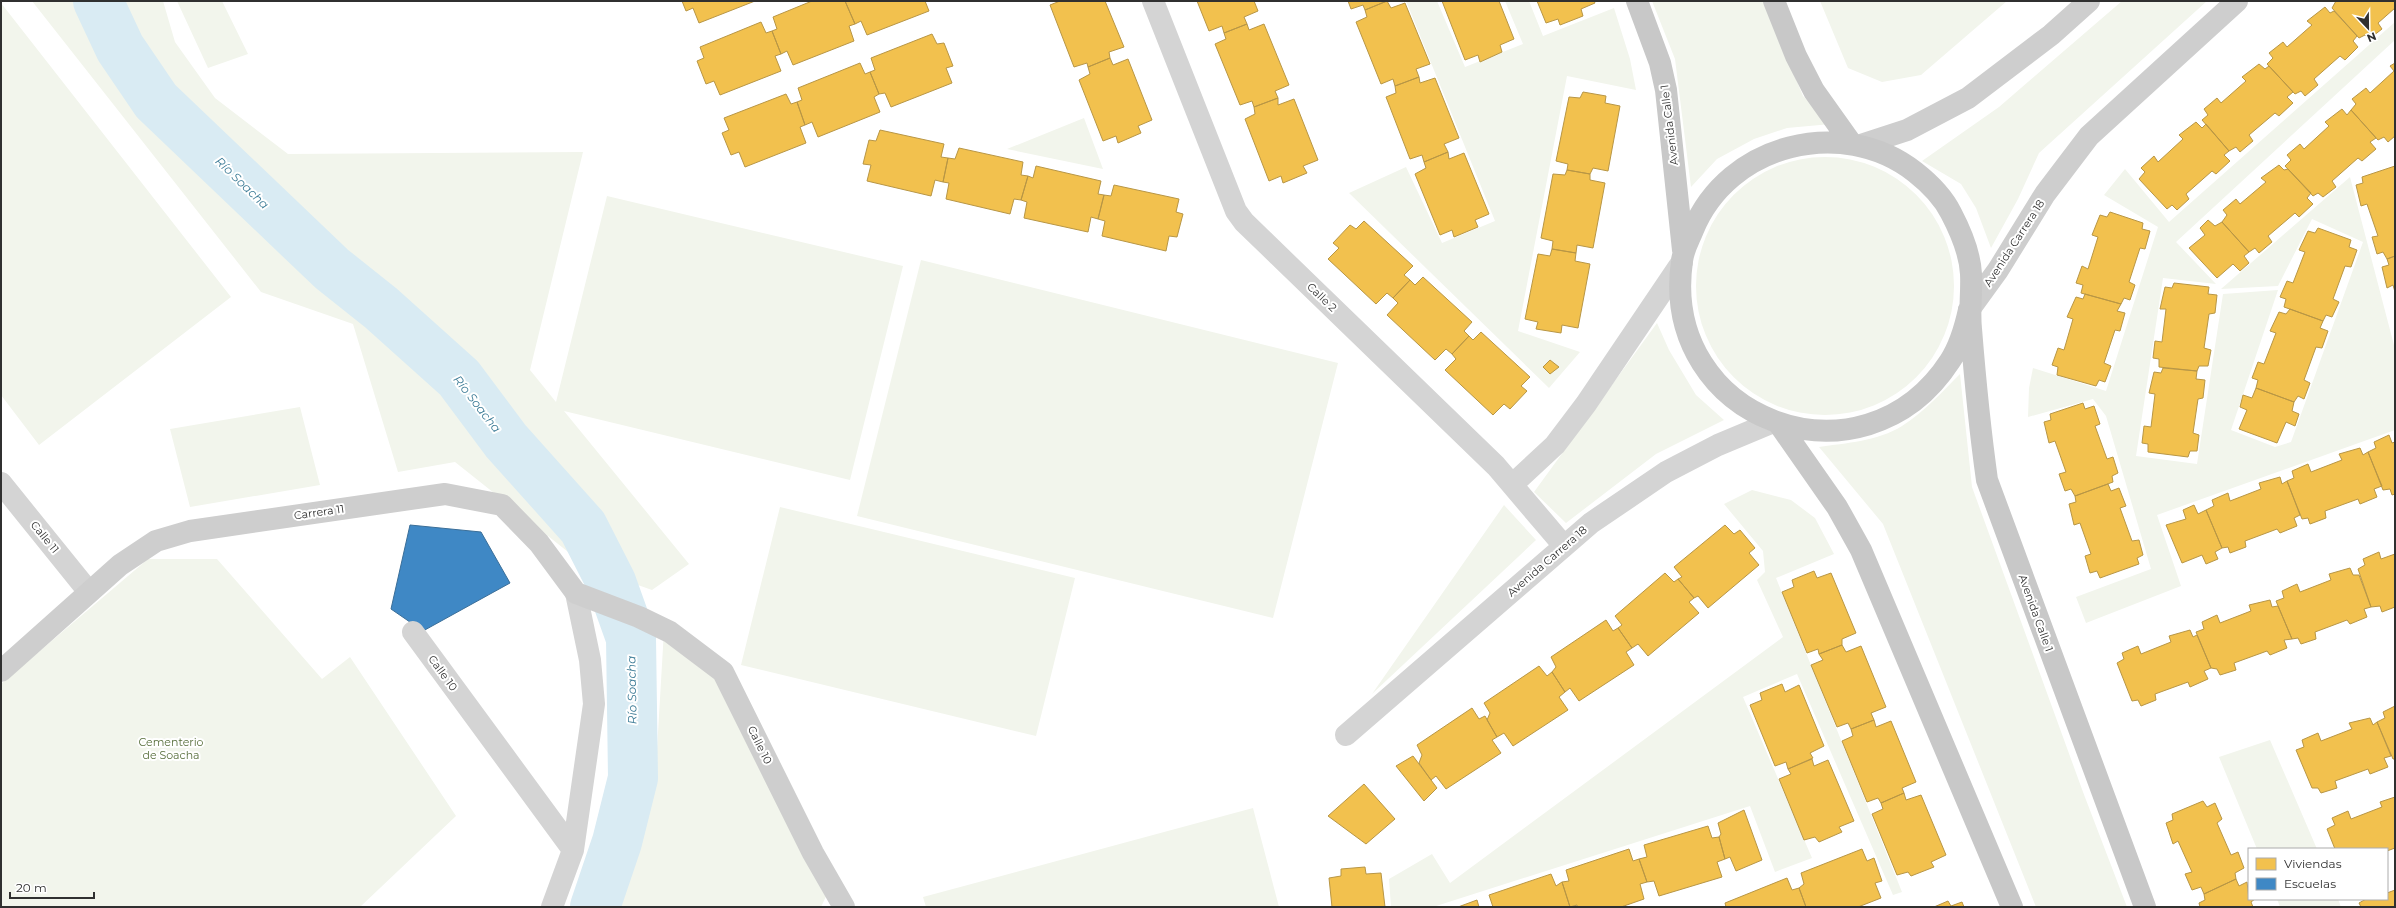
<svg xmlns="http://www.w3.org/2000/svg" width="2396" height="908" font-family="Montserrat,sans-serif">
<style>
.green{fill:#f2f5ec}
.homes{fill:#f2c14e;stroke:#b89645}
.schools{fill:#3f88c5;stroke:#3a6e98}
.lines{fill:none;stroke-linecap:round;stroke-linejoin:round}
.river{stroke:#d9ebf3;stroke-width:50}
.street{stroke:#d4d4d4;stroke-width:22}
.secondary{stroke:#cecece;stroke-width:22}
.primary{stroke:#c8c8c8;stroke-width:22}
.labels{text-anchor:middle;stroke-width:4;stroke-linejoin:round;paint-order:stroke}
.street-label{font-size:11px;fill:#303030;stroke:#fff}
.park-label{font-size:11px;fill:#576e3b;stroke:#fff}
.water-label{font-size:12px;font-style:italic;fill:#3a7a95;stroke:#fff}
</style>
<rect width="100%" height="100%" fill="#fff"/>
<!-- green -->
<path class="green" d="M 32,1 L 163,1 L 175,42 L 215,98 L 288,154 L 583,152 L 530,370 L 556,402 L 607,196 L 903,266 L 850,480 L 564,411 L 689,564 L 652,590 L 587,567 L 455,462 L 398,472 L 353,324 L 261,292 Z
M 177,1 L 222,1 L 248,54 L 208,68 Z
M 1406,1 L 1437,1 L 1465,67 L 1523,44 L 1505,1 L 1529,1 L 1543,36 L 1614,8 L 1630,59 L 1636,90 L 1567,76 L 1518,331 L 1580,352 L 1549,388 L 1349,193 L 1406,167 L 1442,243 L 1495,221 Z
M 1652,1 L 1763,1 L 1803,96 L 1831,124 L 1787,128 L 1754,139 L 1717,159 L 1691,187 L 1675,59 Z
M 1820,1 L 2007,1 L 1921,75 L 1882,82 L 1848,68 Z
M 2122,1 L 2207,1 L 2039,153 L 2018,199 L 1991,248 L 1976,208 L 1961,184 L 1922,161 L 1999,107 Z
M 1,3 L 231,297 L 39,445 L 1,395 Z
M 2395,22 L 2395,40 L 2176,242 L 2216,284 L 2163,278 L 2136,456 L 2197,464 L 2223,294 L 2278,290 L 2231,430 L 2275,447 L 2291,442 L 2363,242 L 2312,219 L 2278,286 L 2221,289 L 2350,177 L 2395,349 L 2395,430 L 2157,515 L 2181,586 L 2086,623 L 2076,597 L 2151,569 L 2106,416 L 2093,399 L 2028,417 L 2029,388 L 2033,368 L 2106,391 L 2158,227 L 2104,195 L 2125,169 L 2169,222 Z
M 1084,118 L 1103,169 L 1007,149 Z
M1696 286a129 129 0 1 1 258 0a129 129 0 1 1-258 0Z
M 921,260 L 1338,363 L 1273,618 L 857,516 Z
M 1657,323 L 1669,350 L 1696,395 L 1724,420 L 1656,454 L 1566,523 L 1534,492 Z
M 1960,374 L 1972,487 L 2083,792 L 2127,907 L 2036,907 L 1883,524 L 1819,447 C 1846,443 1878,441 1902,426 C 1924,412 1942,392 1960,374 Z
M 300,407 L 320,485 L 190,507 L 170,429 Z
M 1752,490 L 1791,500 L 1815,518 L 1834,554 L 1776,578 L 1902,892 L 1893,895 L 1797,674 L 1743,697 L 1812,858 L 1775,872 L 1750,806 L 1433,907 L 1391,907 L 1389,879 L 1432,854 L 1450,883 L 1783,637 L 1757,580 L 1765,572 L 1763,551 L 1724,504 Z
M 1504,505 L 1536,540 L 1372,694 Z
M 780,507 L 1075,578 L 1036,736 L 741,665 Z
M 148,559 L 217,559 L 322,679 L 350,657 L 456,816 L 360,907 L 1,907 L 1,684 Z
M 664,630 L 717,679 L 831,886 L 821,907 L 612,907 L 656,767 Z
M 2270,740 L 2317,849 L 2257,849 L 2219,757 Z
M 1253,808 L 1279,907 L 926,907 L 923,897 Z
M 2277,899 L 2338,899 L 2341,907 L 2280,907 Z"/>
<!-- homes -->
<path class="homes" d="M 682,1 L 755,1 L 699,23 L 693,8 L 686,11 Z
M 812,1 L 845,1 L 855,24 L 849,26 L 854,41 L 793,65 L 787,51 L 781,54 L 772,31 L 777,29 L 773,17 Z
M 845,1 L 925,1 L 929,11 L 867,35 L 861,21 L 855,24 Z
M 1060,1 L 1105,1 L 1124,47 L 1109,52 L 1110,58 L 1088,67 L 1087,63 L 1074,67 L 1050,5 Z
M 1197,1 L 1254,1 L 1258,11 L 1244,17 L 1247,24 L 1224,33 L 1222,26 L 1209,31 Z
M 1348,1 L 1387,1 L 1365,10 L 1363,5 L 1351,9 Z
M 1387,1 L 1391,8 L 1405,3 L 1430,64 L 1416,69 L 1419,77 L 1395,86 L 1393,79 L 1381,84 L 1356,22 L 1367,17 L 1365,10 Z
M 1442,1 L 1499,1 L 1514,39 L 1500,45 L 1502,52 L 1480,62 L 1478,55 L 1465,60 Z
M 1537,1 L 1594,1 L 1595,3 L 1581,9 L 1583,16 L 1560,25 L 1558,19 L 1546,23 Z
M 2336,1 L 2395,1 L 2395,8 L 2378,23 L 2382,29 L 2369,39 L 2365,35 L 2359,38 L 2332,8 Z
M 2325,7 L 2330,13 L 2334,11 L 2357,36 L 2353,41 L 2358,47 L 2345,60 L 2340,56 L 2314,79 L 2318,85 L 2305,96 L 2301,91 L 2295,94 L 2267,64 L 2273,58 L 2269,53 L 2283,42 L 2287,47 L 2312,25 L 2307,21 Z
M 761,22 L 766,33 L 772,31 L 781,54 L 775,56 L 781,71 L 720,95 L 714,81 L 706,84 L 697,61 L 704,58 L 700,47 Z
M 1247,24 L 1249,30 L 1264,24 L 1289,85 L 1275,91 L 1278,98 L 1254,107 L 1252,101 L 1240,105 L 1215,44 L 1226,39 L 1224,33 Z
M 932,34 L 937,44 L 944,43 L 953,66 L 946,68 L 952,83 L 891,107 L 885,93 L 879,94 L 870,72 L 875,70 L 871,58 Z
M 1110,58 L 1113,65 L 1128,59 L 1152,120 L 1138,126 L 1141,133 L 1118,143 L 1116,136 L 1103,141 L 1079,80 L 1090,74 L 1088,67 Z
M 860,63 L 865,74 L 870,72 L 879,94 L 874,97 L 880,112 L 818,137 L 812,122 L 805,125 L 797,102 L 802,100 L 798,88 Z
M 2395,63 L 2395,136 L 2388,142 L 2384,137 L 2378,140 L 2351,110 L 2356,104 L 2352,99 L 2366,88 L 2370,93 L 2394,71 L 2390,66 Z
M 2259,64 L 2265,69 L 2269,66 L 2293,92 L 2287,97 L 2293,103 L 2279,116 L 2275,113 L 2249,135 L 2253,141 L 2240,152 L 2236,147 L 2229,151 L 2202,120 L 2208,115 L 2204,109 L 2217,98 L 2221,103 L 2246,81 L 2242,77 Z
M 1419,77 L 1420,83 L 1435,78 L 1459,138 L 1444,144 L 1448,152 L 1424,162 L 1422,155 L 1410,159 L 1386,97 L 1396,93 L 1395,86 Z
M 1583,92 L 1606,96 L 1605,103 L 1620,106 L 1608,171 L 1593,168 L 1590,174 L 1567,170 L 1568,164 L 1556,161 L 1569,97 L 1580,98 Z
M 786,94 L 791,104 L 797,102 L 805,125 L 800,127 L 806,143 L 745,167 L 739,152 L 731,155 L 722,133 L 729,130 L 724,118 Z
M 1278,98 L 1278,105 L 1294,99 L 1318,160 L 1303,166 L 1307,173 L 1283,183 L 1281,176 L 1269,181 L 1245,119 L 1255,114 L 1254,107 Z
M 2342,109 L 2347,115 L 2351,110 L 2376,138 L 2370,142 L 2376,149 L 2362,161 L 2358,158 L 2332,181 L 2336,187 L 2323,197 L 2318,193 L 2313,196 L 2285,166 L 2291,160 L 2287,155 L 2300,144 L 2304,149 L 2329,126 L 2325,122 Z
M 2196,122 L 2202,128 L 2206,124 L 2229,151 L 2224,155 L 2230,161 L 2216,174 L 2212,171 L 2186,194 L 2189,199 L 2177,210 L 2172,205 L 2167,209 L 2139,179 L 2145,172 L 2141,168 L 2154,156 L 2158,162 L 2183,139 L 2179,135 Z
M 880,130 L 944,144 L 941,157 L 948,158 L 943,182 L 935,180 L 931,196 L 867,181 L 871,165 L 863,164 L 869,140 L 876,141 Z
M 959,148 L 1023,162 L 1021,175 L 1028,176 L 1021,200 L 1014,199 L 1010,214 L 946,199 L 949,183 L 943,182 L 948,158 L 955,159 Z
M 1448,152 L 1449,159 L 1464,153 L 1489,214 L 1475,220 L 1478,227 L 1454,237 L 1452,230 L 1440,235 L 1415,174 L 1426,168 L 1424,162 Z
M 2279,165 L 2284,170 L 2288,169 L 2311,193 L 2307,198 L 2313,204 L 2299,217 L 2295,213 L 2268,236 L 2272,242 L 2259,253 L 2255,248 L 2249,252 L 2222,222 L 2227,215 L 2223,210 L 2236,199 L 2240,204 L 2266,182 L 2261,178 Z
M 1036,166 L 1101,181 L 1098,194 L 1104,195 L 1098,219 L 1091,217 L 1088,232 L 1024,218 L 1027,202 L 1021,200 L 1028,176 L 1033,178 Z
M 2395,166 L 2395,256 L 2387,259 L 2383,252 L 2377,254 L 2372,237 L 2378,236 L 2367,204 L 2361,206 L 2356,185 L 2363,183 L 2362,177 Z
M 1567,170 L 1590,174 L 1590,180 L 1605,183 L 1593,248 L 1577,245 L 1576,253 L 1552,249 L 1553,241 L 1541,238 L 1553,174 L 1565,175 Z
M 1114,185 L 1179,199 L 1176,212 L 1183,214 L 1177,237 L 1169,236 L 1166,251 L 1102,236 L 1105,221 L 1098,219 L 1104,195 L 1111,196 Z
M 2110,212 L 2143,223 L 2142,229 L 2150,231 L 2145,249 L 2140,248 L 2129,282 L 2135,285 L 2130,300 L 2124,298 L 2121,304 L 2081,293 L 2083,285 L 2076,283 L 2082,266 L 2088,269 L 2098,237 L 2092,235 L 2100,215 L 2107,217 Z
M 2208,220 L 2215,226 L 2222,222 L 2249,252 L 2244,256 L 2249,263 L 2240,271 L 2233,264 L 2217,278 L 2189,248 L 2205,235 L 2200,228 Z
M 1364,221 L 1413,266 L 1404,275 L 1410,280 L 1393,298 L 1387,293 L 1376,304 L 1328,259 L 1339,248 L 1333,243 L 1350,225 L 1356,229 Z
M 2318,228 L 2351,240 L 2349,247 L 2357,250 L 2351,267 L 2345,266 L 2333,299 L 2339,302 L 2332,317 L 2326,315 L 2323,321 L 2284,307 L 2286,299 L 2280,297 L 2287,281 L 2293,283 L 2305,252 L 2299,250 L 2308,231 L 2315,233 Z
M 1552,249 L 1576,253 L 1575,261 L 1590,264 L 1578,328 L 1562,325 L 1561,333 L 1536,329 L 1538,322 L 1525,319 L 1538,254 L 1550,256 Z
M 2395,256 L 2395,292 L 2393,285 L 2387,288 L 2382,267 L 2389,265 L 2387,259 Z
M 1423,277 L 1472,322 L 1464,331 L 1469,336 L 1452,354 L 1446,349 L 1435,360 L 1387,315 L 1398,303 L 1393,298 L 1410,280 L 1415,285 Z
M 2174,283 L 2209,287 L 2208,294 L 2217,295 L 2215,313 L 2209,314 L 2204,348 L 2211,350 L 2208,366 L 2199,366 L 2197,371 L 2159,367 L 2159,359 L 2153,358 L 2155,341 L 2162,342 L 2166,309 L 2160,309 L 2165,287 L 2172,288 Z
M 2085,294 L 2121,304 L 2117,311 L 2125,313 L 2120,331 L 2115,330 L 2104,363 L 2111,366 L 2105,382 L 2099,380 L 2096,386 L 2057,375 L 2058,367 L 2052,365 L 2058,348 L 2064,350 L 2073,319 L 2067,317 L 2076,297 L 2083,299 Z
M 2290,309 L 2323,321 L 2320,328 L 2328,331 L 2322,348 L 2316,347 L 2304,380 L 2310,383 L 2304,399 L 2298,396 L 2294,402 L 2256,388 L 2258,380 L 2252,378 L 2258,362 L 2264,364 L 2276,333 L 2270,331 L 2279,312 L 2286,314 Z
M 1481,332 L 1530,377 L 1521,386 L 1527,391 L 1510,409 L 1504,404 L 1493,415 L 1445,370 L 1456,359 L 1452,354 L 1469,336 L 1473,340 Z
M 1550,360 L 1559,367 L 1550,374 L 1543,367 Z
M 2163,368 L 2197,371 L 2196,379 L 2205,380 L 2203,398 L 2198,399 L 2193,433 L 2199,435 L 2197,451 L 2190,451 L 2188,457 L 2148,452 L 2148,444 L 2142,443 L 2144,426 L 2151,427 L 2155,394 L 2149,393 L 2154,372 L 2161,373 Z
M 2256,388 L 2294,402 L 2292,411 L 2299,414 L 2295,426 L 2286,422 L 2277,443 L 2239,429 L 2247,410 L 2240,407 L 2243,395 L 2252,398 Z
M 2083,403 L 2085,409 L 2094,406 L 2100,424 L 2095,426 L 2107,459 L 2113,457 L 2118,473 L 2112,476 L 2113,482 L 2075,496 L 2071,489 L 2065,491 L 2059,474 L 2066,472 L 2055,441 L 2049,443 L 2044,422 L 2051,420 L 2050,414 Z
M 2389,435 L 2392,443 L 2395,442 L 2395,494 L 2392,495 L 2390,489 L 2383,490 L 2368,452 L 2376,448 L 2374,442 Z
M 2360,448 L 2363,455 L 2368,452 L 2382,486 L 2374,489 L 2377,497 L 2360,504 L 2358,499 L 2325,511 L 2326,518 L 2310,524 L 2308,518 L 2302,519 L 2287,481 L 2294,478 L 2292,471 L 2308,464 L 2311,472 L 2342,460 L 2339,454 Z
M 2280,477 L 2282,484 L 2287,481 L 2300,515 L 2294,518 L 2297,526 L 2280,533 L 2277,529 L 2245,541 L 2246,547 L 2230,553 L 2228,547 L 2222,548 L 2206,510 L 2214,506 L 2212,500 L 2228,493 L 2230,501 L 2261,489 L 2259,483 Z
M 2108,484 L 2111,491 L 2119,488 L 2126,506 L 2120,508 L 2132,541 L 2139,540 L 2143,555 L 2137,558 L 2139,564 L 2100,578 L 2097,571 L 2090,573 L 2085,556 L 2091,554 L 2080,523 L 2074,525 L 2069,504 L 2076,502 L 2075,496 Z
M 2194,505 L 2198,514 L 2206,510 L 2222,548 L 2215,552 L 2218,559 L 2206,564 L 2202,555 L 2182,563 L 2166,525 L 2186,519 L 2183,510 Z
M 1725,525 L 1734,534 L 1740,530 L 1755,548 L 1749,553 L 1759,565 L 1708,608 L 1698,596 L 1694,598 L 1678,579 L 1682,577 L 1674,567 Z
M 2379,552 L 2381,559 L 2395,554 L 2395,607 L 2382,612 L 2380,606 L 2371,607 L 2358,569 L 2365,565 L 2363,559 Z
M 2350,568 L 2353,575 L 2359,575 L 2371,607 L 2364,609 L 2367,617 L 2350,624 L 2347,620 L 2315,632 L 2316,639 L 2301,644 L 2298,638 L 2292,639 L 2276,601 L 2284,598 L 2282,591 L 2297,584 L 2300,592 L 2331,580 L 2329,574 Z
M 1814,571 L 1817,578 L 1831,573 L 1856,633 L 1842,639 L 1842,645 L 1819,654 L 1818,649 L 1807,653 L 1782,592 L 1794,587 L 1792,580 Z
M 1665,573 L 1674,582 L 1678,579 L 1694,598 L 1689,602 L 1699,613 L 1648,656 L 1638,644 L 1632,648 L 1618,628 L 1622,625 L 1615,616 Z
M 2270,600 L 2272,607 L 2278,606 L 2292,639 L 2284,640 L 2287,648 L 2270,655 L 2267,651 L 2234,663 L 2236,670 L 2220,675 L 2217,669 L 2211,668 L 2196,632 L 2204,629 L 2202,622 L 2217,615 L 2220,623 L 2251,611 L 2249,605 Z
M 1606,620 L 1613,631 L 1618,628 L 1632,648 L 1626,652 L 1634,665 L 1579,701 L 1570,688 L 1565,692 L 1552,672 L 1556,667 L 1551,657 Z
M 2190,630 L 2193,637 L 2197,635 L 2211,668 L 2204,671 L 2208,679 L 2190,687 L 2188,682 L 2155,694 L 2156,700 L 2141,706 L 2138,700 L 2132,701 L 2117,663 L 2124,659 L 2122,653 L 2138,646 L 2141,654 L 2171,642 L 2169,636 Z
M 1842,645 L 1846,652 L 1861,646 L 1886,707 L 1871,713 L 1874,720 L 1851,729 L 1848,723 L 1837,727 L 1811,665 L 1823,660 L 1819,654 Z
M 1539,666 L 1547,676 L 1552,672 L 1565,692 L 1559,697 L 1568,710 L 1513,746 L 1504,733 L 1497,737 L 1487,720 L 1490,713 L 1484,703 Z
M 1782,684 L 1785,692 L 1799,685 L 1824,746 L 1810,753 L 1813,758 L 1788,769 L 1786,762 L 1775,766 L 1750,705 L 1762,700 L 1760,693 Z
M 2395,706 L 2395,759 L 2393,759 L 2377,722 L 2385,718 L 2383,712 Z
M 1472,708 L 1479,719 L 1485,716 L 1497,737 L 1492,740 L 1501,753 L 1446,789 L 1436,776 L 1431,780 L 1419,763 L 1422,755 L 1417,745 Z
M 2370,718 L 2373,725 L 2377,722 L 2391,756 L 2384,758 L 2388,767 L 2370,774 L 2368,769 L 2335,781 L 2337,788 L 2321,793 L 2318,788 L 2312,788 L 2296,750 L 2304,747 L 2302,740 L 2318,733 L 2321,741 L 2352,729 L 2349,723 Z
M 1874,720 L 1876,727 L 1891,721 L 1916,782 L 1902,788 L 1904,793 L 1881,803 L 1878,798 L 1867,802 L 1842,741 L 1853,736 L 1851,729 Z
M 1413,756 L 1437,788 L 1424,801 L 1396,766 Z
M 1812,759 L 1814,766 L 1828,760 L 1854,821 L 1839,827 L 1842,832 L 1819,842 L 1815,837 L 1804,840 L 1779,779 L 1791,774 L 1788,769 Z
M 1364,784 L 1395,819 L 1366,844 L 1328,816 Z
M 1904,793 L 1906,800 L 1921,795 L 1946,855 L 1931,862 L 1934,867 L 1911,876 L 1908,872 L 1897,875 L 1872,814 L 1883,809 L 1881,803 Z
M 2395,797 L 2395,848 L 2387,851 L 2387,849 L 2335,849 L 2327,829 L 2335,825 L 2332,818 L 2348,811 L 2351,819 L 2382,807 L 2380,802 Z
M 2203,801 L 2207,807 L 2215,803 L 2222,819 L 2217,823 L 2231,855 L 2238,852 L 2244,868 L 2235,873 L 2236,879 L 2204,894 L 2201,887 L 2192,890 L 2185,874 L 2192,872 L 2178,841 L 2173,844 L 2166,823 L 2173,820 L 2172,814 Z
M 1744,810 L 1762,860 L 1736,871 L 1730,857 L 1725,859 L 1719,837 L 1721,834 L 1718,823 Z
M 1708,826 L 1712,838 L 1719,837 L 1725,859 L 1717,862 L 1722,877 L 1659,896 L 1654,881 L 1647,882 L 1639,859 L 1647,857 L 1644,845 Z
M 1629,849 L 1633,861 L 1639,859 L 1647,882 L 1640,884 L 1644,899 L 1621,907 L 1577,907 L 1577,905 L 1570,907 L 1562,882 L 1569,881 L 1566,870 Z
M 1862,849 L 1867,861 L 1874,858 L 1882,881 L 1875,883 L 1881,898 L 1858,907 L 1806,907 L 1799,888 L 1804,884 L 1801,873 Z
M 1365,867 L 1366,874 L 1381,873 L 1385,907 L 1332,907 L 1329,878 L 1341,876 L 1341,869 Z
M 1551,874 L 1556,886 L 1562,882 L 1570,907 L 1493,907 L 1489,895 Z
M 1787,878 L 1792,890 L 1799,888 L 1806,907 L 1726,907 L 1725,903 Z
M 2236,879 L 2239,886 L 2247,882 L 2249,899 L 2255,899 L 2251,902 L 2253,907 L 2200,907 L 2199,903 L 2205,900 L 2204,894 Z
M 2395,890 L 2395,907 L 2361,907 L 2359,903 L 2366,899 L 2387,899 L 2387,893 Z
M 1477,900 L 1479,907 L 1458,907 Z
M 1948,901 L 1951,906 L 1962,902 L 1964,907 L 1934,907 Z"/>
<!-- schools -->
<path class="schools" d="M 410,525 L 481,532 L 510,583 L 423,631 L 391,609 Z"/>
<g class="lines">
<!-- river -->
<path class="river" d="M 98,1 L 120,48 L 156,101 L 332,269 L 381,308 L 459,378 L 506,441 L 583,527 L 611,582 L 631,638 L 633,778 L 617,842 L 595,907"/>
<!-- street -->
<path class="street" d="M 1153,1 L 1236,211 L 1244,222 L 1496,466 L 1564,546
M 1,483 L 89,592
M 1513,484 L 1555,445 L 1586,404 L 1682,262
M 413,632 L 573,850
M 1346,735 L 1591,523 L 1666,472 L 1718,445 L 1773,422
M 552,907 L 573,850 L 594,704 L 590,660 L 576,593"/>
<!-- secondary -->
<path class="secondary" d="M 1861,145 L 1907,130 L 1968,98 L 2051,35 L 2089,1
M 1969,310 L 1998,270 L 2045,194 L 2089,136 L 2237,1
M 1,671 L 120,565 L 156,541 L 190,531 L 445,494 L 502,505 L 539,543 L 576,593 L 639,617 L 670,632 L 723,672 L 813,853 L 844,907"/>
<!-- primary -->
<path class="primary" d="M 1637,1 L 1660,63 L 1666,90 L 1683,250
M 1774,1 L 1796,56 L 1814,91 L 1851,143
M 1969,310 C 1965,328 1960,346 1950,361 C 1863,495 1659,421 1682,261 C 1683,250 1689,240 1693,230 C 1728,144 1842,115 1915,172 C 1929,183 1943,197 1951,213 C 1961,232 1970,253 1971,274 C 1972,292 1969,310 1971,329 C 1975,379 1980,430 1987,480 L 2145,907
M 1779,424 L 1837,507 L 1861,550 L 2012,907"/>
</g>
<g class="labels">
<!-- street labels -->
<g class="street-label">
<text transform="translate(1669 125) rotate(-97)" y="4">Avenida Calle 1</text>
<text transform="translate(2014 243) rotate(-57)" y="4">Avenida Carrera 18</text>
<text transform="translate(1322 297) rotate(44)" y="4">Calle 2</text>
<text transform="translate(319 512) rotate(-8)" y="4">Carrera 11</text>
<text transform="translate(45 537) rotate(51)" y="4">Calle 11</text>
<text transform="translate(1547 561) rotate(-41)" y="4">Avenida Carrera 18</text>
<text transform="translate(2036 613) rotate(70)" y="4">Avenida Calle 1</text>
<text transform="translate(443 673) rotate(54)" y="4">Calle 10</text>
<text transform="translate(760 745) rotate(64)" y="4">Calle 10</text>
</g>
<!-- park labels -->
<g class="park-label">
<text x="171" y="746">Cementerio<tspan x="171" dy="13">de Soacha</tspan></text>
</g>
<!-- water labels -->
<g class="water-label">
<text transform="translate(242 183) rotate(44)" y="4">Río Soacha</text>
<text transform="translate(477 404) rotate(52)" y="4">Río Soacha</text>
<text transform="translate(632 690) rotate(-91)" y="4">Río Soacha</text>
</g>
</g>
<!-- border -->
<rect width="2396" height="908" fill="none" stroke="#303030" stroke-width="4"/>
<!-- legend -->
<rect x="2248" y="848" width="140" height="52" fill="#ffffff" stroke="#acacac"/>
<rect x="2256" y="858" width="20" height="12" fill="#f2c14e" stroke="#acacac"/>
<text x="2284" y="868" font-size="12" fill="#303030">Viviendas</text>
<rect x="2256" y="878" width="20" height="12" fill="#3f88c5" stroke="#acacac"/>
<text x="2284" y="888" font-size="12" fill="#303030">Escuelas</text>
<!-- north arrow -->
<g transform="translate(2368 28) rotate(158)" stroke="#ffffff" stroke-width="3" paint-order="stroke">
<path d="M0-3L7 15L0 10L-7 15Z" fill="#303030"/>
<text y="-6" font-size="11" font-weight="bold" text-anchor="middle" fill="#303030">N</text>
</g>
<!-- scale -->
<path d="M10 892v6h84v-6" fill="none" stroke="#303030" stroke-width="2"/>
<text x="16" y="892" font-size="12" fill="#303030" stroke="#ffffff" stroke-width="3" paint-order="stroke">20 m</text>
</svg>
